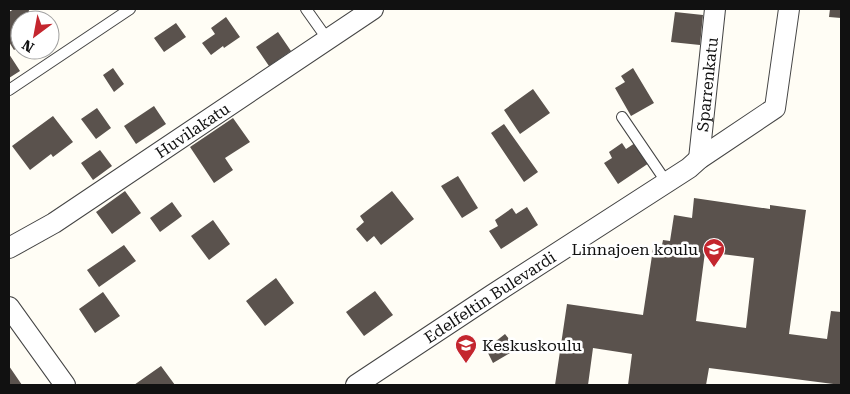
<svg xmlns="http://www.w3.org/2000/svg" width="850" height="394" font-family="'Roboto Serif',serif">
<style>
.building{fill:#5a524d;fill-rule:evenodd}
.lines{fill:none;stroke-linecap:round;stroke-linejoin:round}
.lane-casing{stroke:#444;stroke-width:12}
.street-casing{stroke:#444;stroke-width:22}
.lane{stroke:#fff;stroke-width:10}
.street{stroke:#fff;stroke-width:20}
.labels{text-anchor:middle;stroke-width:5;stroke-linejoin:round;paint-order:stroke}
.street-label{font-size:16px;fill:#111;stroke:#fff}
.poi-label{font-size:16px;fill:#111;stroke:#fff;text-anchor:end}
</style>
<rect width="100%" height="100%" fill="#fffdf5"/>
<!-- building -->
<path class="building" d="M 14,9 L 28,9 L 35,20 L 20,20 L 20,46 L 14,50 L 9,42 L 9,12 Z
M 830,9 L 841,9 L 841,18 L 829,17 Z
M 675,12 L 703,15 L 700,45 L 671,42 Z
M 226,17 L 240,37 L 224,48 L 223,46 L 211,55 L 202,43 L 215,34 L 211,28 Z
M 176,23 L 186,37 L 164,52 L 154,38 Z
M 278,32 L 291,51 L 269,66 L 256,47 Z
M 9,54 L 20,71 L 9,78 Z
M 113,68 L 124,84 L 114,92 L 103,75 Z
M 633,68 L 654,103 L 631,116 L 615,88 L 625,82 L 621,76 Z
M 533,89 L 550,113 L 520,134 L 504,110 Z
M 154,106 L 166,124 L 136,144 L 124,126 Z
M 97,108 L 111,128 L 96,139 L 81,119 Z
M 53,116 L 73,142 L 53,157 L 51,154 L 30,170 L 12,146 Z
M 233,118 L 250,142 L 225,158 L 233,170 L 214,183 L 190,147 Z
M 504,124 L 538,172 L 524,182 L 491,133 Z
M 622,143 L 626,149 L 635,143 L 649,163 L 618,184 L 604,163 L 612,158 L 609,152 Z
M 100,150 L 112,166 L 93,180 L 81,163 Z
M 458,176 L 478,208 L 462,218 L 441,186 Z
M 125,191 L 141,213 L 112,234 L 96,212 Z
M 392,191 L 414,219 L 381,245 L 374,236 L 367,242 L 356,229 L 364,222 L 360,216 Z
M 694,198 L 770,209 L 770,205 L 806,210 L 789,334 L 827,339 L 831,311 L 841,312 L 841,385 L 709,368 L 706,385 L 628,385 L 632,354 L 593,348 L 588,385 L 555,385 L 567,304 L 643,315 L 653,249 L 661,250 L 663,240 L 670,241 L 674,215 L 692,218 ZM 705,252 L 754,258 L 746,328 L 696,321 Z
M 172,202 L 182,216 L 160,232 L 150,218 Z
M 527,207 L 538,225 L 501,249 L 489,231 L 498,226 L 495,220 L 512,208 L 516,214 Z
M 213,220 L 230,244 L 209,260 L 191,236 Z
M 124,245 L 136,261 L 99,287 L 87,270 Z
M 276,278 L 294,303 L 265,326 L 246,301 Z
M 375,291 L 393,315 L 364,336 L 346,312 Z
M 103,292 L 120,316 L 95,333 L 79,309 Z
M 505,334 L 517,349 L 493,363 L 486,349 Z
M 9,366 L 22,385 L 9,385 Z
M 161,366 L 175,385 L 134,385 Z"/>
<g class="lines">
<!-- lane casing -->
<g class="lane-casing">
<path id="lane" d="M 306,9 L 328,40
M 9,90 L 130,9
M 622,117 L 667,183"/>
</g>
<!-- street casing -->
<g class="street-casing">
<g id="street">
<path id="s1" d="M 699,159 L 715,9"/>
<path id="s2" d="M 9,248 L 54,223 L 373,9"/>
<path d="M 9,307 L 65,385"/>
<path id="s3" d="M 356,385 L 492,295 L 689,168 L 699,159 L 775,108 L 789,9"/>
</g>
</g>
<!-- lane -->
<use href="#lane" class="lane"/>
<!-- street -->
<use href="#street" class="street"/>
</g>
<!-- icons -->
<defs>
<g id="school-pin" transform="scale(1.125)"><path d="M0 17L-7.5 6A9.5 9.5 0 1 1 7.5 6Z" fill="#c4262e" stroke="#fff"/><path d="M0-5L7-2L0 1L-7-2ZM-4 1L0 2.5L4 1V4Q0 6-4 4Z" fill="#fff"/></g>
</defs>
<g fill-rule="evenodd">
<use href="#school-pin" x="714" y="249"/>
<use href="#school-pin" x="466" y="345"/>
</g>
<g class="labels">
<!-- street labels -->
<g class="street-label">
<text dy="6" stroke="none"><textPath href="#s1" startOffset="75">Sparrenkatu</textPath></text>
<text dy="6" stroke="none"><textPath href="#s2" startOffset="218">Huvilakatu</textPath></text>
<text dy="6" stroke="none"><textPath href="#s3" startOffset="160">Edelfeltin Bulevardi</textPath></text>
</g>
<!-- poi labels -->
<g class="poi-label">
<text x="698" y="255">Linnajoen koulu</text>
<text x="482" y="351" text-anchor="start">Keskuskoulu</text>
</g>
</g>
<!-- border -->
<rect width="850" height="394" fill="none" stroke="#111111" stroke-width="20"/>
<!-- north arrow -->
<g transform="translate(35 35) rotate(212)"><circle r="24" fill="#ffffff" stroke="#a0a0a0"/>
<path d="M0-4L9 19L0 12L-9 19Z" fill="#c4262e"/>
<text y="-8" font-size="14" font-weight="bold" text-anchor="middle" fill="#111111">N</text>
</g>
</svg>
